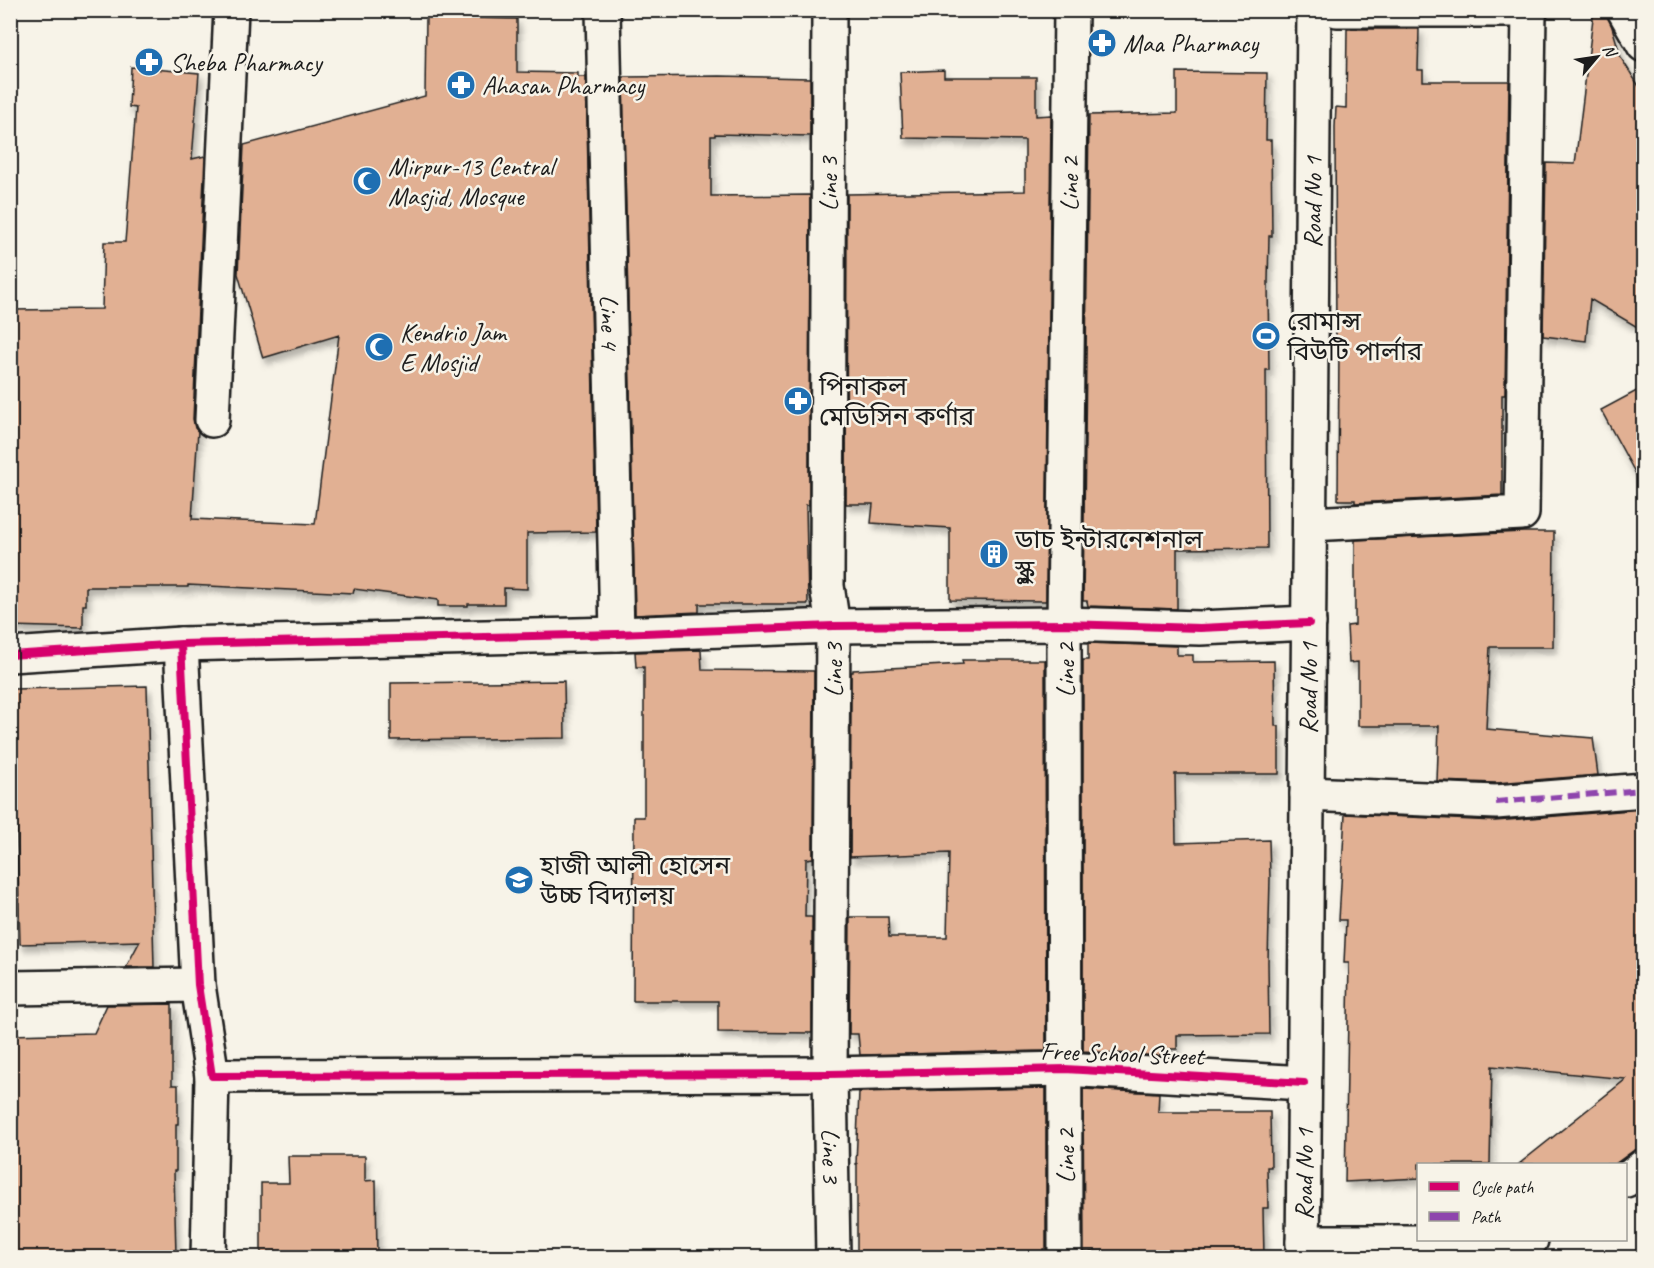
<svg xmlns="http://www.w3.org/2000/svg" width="1654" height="1268" font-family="Caveat,'Noto Sans Bengali',sans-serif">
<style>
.building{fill:#e1b093;stroke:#1c1c1c;stroke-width:1.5;filter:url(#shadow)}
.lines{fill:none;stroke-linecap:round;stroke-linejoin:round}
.minor-casing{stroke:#1c1c1c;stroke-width:38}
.minor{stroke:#f7f3e8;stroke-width:33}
.quiet{stroke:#8e44ad;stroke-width:6;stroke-dasharray:12 6;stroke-linecap:butt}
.cycleway-casing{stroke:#f7f3e8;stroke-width:11}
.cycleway{stroke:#d6006c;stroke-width:8}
.labels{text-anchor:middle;stroke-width:5;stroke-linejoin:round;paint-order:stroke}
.poi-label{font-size:26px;fill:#1c1c1c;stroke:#f7f3e8;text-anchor:start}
.street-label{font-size:26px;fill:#1c1c1c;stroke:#f7f3e8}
</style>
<defs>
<filter id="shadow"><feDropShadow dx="3.5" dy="6" stdDeviation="3" flood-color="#0004"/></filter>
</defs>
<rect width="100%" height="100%" fill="#f7f3e8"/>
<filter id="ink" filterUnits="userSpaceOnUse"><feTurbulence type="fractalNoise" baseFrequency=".0167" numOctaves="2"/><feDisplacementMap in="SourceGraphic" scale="12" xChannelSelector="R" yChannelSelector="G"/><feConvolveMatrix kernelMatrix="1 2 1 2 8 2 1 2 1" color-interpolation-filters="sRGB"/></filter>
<g filter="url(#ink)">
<!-- building -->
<path class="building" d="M 1594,10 L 1605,10 L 1612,27 L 1621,58 L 1644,94 L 1644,331 L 1590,299 L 1586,341 L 1543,336 L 1546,163 L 1575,164 Z
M 426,17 L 517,19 L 517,72 L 578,73 L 578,77 L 586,77 L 596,532 L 527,533 L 527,589 L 504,588 L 504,604 L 468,604 L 468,606 L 438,606 L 438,600 L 354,589 L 353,593 L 188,585 L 188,587 L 86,587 L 86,605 L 83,605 L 83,628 L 10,626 L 10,310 L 102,309 L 104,242 L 125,242 L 136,108 L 129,107 L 131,67 L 199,73 L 192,159 L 205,156 L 193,419 L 195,428 L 198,431 L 192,519 L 315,524 L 339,335 L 263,358 L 238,274 L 244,145 L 425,96 Z
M 1347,29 L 1419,29 L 1418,70 L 1423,70 L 1423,81 L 1509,81 L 1505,395 L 1502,395 L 1502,495 L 1355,503 L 1355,500 L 1338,500 L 1339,342 L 1336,342 L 1335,127 L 1336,107 L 1346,108 Z
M 944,70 L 944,77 L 1036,77 L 1036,116 L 1051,115 L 1046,601 L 950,600 L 950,528 L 871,523 L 873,504 L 846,504 L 847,194 L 1025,191 L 1025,140 L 903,138 L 900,72 Z
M 1177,72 L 1267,73 L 1266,140 L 1271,140 L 1272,236 L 1269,236 L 1268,282 L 1269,370 L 1266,370 L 1267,548 L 1177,549 L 1177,609 L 1088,606 L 1087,601 L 1083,601 L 1089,115 L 1177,113 Z
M 720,76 L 810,78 L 810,136 L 715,134 L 715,136 L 711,136 L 711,196 L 810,195 L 809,505 L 806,505 L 808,604 L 699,604 L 699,612 L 635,615 L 623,77 Z
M 1644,387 L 1644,489 L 1601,410 Z
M 1523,532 L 1554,532 L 1553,647 L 1490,647 L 1486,729 L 1593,738 L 1598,775 L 1496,783 L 1437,781 L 1439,726 L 1358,726 L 1358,662 L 1349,663 L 1347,626 L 1355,625 L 1355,540 Z
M 1088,643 L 1177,646 L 1177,655 L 1193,655 L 1193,662 L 1274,661 L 1275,726 L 1279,726 L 1279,774 L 1175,774 L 1176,843 L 1269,840 L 1270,878 L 1268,962 L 1269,1034 L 1177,1035 L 1177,1049 L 1161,1049 L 1160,1056 L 1083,1051 L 1083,660 L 1088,660 Z
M 701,650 L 702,670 L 814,671 L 813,858 L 806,859 L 805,917 L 812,917 L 812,1033 L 718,1032 L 718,1001 L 633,1001 L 634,817 L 644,817 L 644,667 L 636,667 L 635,652 Z
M 962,660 L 1045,660 L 1046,1051 L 860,1055 L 858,1034 L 849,1034 L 850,917 L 888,917 L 889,937 L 947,937 L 949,853 L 850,857 L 851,672 L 853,672 L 853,670 L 963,664 Z
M 564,681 L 565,738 L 391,740 L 391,683 Z
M 147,686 L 154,967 L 126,967 L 140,941 L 20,944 L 13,689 Z
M 1644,809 L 1644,1148 L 1633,1151 L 1615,1164 L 1519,1164 L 1626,1079 L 1492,1066 L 1490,1164 L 1419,1164 L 1419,1178 L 1345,1182 L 1349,963 L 1344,963 L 1346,920 L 1339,920 L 1345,814 L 1495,821 Z
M 172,1004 L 172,1085 L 178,1085 L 178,1124 L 176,1124 L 176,1171 L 174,1171 L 176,1256 L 10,1257 L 10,1035 L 94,1033 L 107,1005 Z
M 1046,1088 L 1046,1249 L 1043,1249 L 1043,1257 L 857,1257 L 857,1164 L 856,1164 L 859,1092 Z
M 1083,1089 L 1159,1093 L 1158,1112 L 1270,1112 L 1271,1167 L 1267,1167 L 1268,1208 L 1263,1208 L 1264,1257 L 1187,1257 L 1187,1254 L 1084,1251 Z
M 288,1156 L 365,1156 L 365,1181 L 376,1180 L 377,1257 L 261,1257 L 261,1183 L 289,1183 Z"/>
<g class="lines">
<!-- minor casing -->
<g class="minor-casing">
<g id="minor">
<path id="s1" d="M 603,10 L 617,634"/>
<path id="s2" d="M 829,10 L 827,586 L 833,626 L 830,1074 L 833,1258"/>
<path d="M 1337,10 L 1531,10"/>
<path d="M 1624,10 L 1644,45"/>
<path d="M 212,420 L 231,10"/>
<path d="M 1310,524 L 1522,513 L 1529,10"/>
<path d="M 181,644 L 198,985 L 212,1076 L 830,1074 L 1065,1069 L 1304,1083"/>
<path d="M 10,655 L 181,644 L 617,634 L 833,626 L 1064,624 L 1200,628 L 1309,623"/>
<path d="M 1307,794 L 1496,802 L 1644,790"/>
<path d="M 10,988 L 198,985"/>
<path d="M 1626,1180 L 1644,1166"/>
<path d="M 1303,1242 L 1523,1242 L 1531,1240"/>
<path d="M 208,1258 L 212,1076"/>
<path id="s3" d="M 1065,1258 L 1064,624 L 1071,10"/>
<path id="s4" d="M 1303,1258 L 1314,10"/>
</g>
</g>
<!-- minor -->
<use href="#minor" class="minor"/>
<!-- quiet -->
<path class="quiet" d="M 1496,802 L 1644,790"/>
<!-- cycleway casing -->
<g class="cycleway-casing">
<path id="cycleway" d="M 181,644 L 198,985 L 212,1076 L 830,1074 L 1065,1069 L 1304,1083
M 10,655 L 181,644 L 617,634 L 833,626 L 1064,624 L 1200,628 L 1309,623"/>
</g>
<!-- cycleway -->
<use href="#cycleway" class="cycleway"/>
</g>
</g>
<!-- icons -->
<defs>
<g id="pharmacy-disc" transform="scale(1.5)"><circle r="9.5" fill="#1f6fb2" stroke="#f7f3e8"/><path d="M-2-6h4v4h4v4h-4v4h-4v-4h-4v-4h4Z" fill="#fff"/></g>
<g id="mosque-disc" transform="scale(1.5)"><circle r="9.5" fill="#1f6fb2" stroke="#f7f3e8"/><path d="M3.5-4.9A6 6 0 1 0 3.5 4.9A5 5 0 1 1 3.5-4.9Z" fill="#fff"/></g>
<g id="stadium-disc" transform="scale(1.5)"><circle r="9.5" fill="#1f6fb2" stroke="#f7f3e8"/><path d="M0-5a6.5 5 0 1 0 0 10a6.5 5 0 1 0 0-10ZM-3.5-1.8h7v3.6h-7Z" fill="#fff"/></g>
<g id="building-disc" transform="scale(1.5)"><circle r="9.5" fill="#1f6fb2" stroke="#f7f3e8"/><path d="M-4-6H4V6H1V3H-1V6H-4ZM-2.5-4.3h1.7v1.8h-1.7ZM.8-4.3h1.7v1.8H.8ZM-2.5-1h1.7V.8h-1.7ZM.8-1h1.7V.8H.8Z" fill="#fff"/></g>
<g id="school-disc" transform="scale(1.5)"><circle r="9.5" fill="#1f6fb2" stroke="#f7f3e8"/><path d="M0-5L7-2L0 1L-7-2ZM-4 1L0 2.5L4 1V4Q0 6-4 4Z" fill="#fff"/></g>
</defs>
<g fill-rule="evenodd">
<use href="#pharmacy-disc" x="1102" y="43"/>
<use href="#pharmacy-disc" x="149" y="62"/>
<use href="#pharmacy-disc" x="461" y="85"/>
<use href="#mosque-disc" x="367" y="181"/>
<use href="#stadium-disc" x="1266" y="336"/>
<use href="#mosque-disc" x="379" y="347"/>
<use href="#pharmacy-disc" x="798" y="401"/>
<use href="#building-disc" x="994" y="554"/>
<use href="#school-disc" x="519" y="880"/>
</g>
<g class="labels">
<!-- poi labels -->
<g class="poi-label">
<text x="1123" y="52">Maa Pharmacy</text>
<text x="170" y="71">Sheba Pharmacy</text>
<text x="482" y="94">Ahasan Pharmacy</text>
<text x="388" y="175">Mirpur-13 Central<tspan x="388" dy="30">Masjid, Mosque</tspan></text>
<text x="1287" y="330">রোমান্স<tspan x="1287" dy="30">বিউটি পার্লার</tspan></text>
<text x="400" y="341">Kendrio Jam<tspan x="400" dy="30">E Mosjid</tspan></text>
<text x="819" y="395">পিনাকল<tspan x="819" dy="30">মেডিসিন কর্ণার</tspan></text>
<text x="1015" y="548">ডাচ ইন্টারনেশনাল<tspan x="1015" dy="30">স্কুল</tspan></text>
<text x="540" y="874">হাজী আলী হোসেন<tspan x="540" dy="30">উচ্চ বিদ্যালয়</tspan></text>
</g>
<!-- street labels -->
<g class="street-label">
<text transform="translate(828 184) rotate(-90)" y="9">Line 3</text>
<text dy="9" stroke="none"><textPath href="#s3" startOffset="1074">Line 2</textPath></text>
<text dy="9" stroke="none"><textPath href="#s4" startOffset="1056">Road No 1</textPath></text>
<text dy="9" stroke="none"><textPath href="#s1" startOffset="312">Line 4</textPath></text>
<text transform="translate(833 670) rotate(-90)" y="9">Line 3</text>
<text transform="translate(1065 670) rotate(-90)" y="9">Line 2</text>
<text dy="9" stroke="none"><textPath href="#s4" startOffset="570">Road No 1</textPath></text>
<text transform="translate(1122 1053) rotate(2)" y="9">Free School Street</text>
<text dy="9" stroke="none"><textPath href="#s2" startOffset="1146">Line 3</textPath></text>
<text transform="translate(1065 1156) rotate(-90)" y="9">Line 2</text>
<text dy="9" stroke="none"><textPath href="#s4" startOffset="84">Road No 1</textPath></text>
</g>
</g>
<!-- margin -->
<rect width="1654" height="1268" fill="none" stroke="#f7f3e8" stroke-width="36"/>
<rect x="18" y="18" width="1618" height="1232" fill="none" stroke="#1c1c1c" stroke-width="2" filter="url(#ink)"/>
<!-- legend -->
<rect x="1417" y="1163" width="210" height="78" fill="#f7f3e8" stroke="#9f9d96" stroke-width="1.5"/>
<rect x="1429" y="1182" width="30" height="9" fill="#d6006c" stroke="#9f9d96" stroke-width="1.5"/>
<text x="1471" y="1193" font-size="18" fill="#1c1c1c">Cycle path</text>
<rect x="1429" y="1212" width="30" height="9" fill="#8e44ad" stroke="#9f9d96" stroke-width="1.5"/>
<text x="1471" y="1223" font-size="18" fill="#1c1c1c">Path</text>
<!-- north arrow -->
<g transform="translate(1597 57) rotate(61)" stroke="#f7f3e8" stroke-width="4.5" paint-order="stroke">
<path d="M0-4.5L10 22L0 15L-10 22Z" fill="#1c1c1c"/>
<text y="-9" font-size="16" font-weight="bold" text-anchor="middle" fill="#1c1c1c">N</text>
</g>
</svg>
